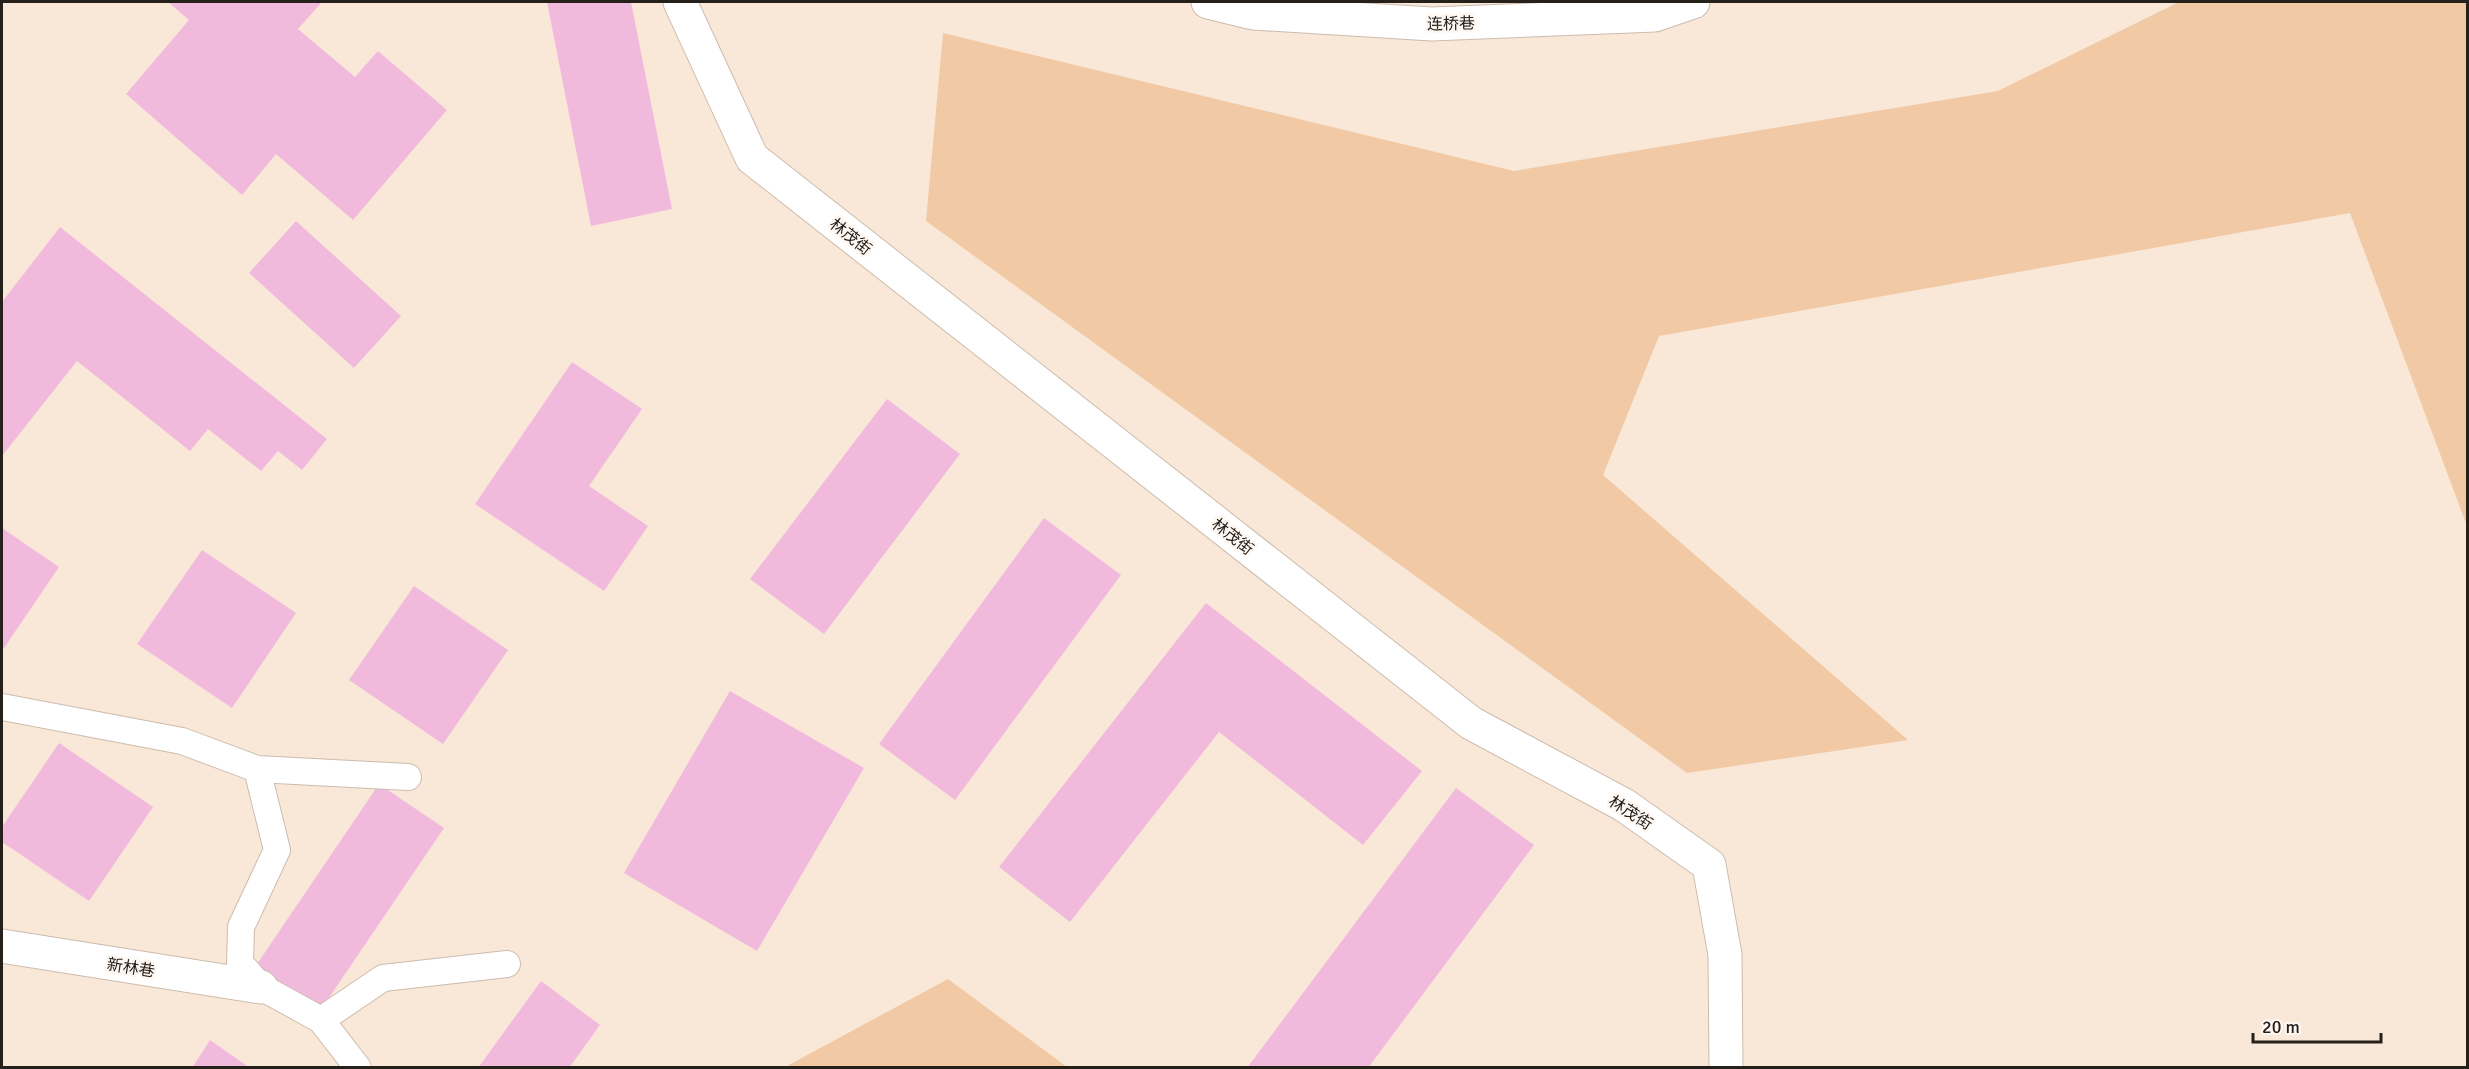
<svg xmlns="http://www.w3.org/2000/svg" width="2469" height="1069" font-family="Signika,'Noto Sans SC',sans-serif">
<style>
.green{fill:#f1c9a4}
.building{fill:#f1badd}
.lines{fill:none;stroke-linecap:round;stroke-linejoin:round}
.lane-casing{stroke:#ccbcad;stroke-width:28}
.street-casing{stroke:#ccbcad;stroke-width:35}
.lane{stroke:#fff;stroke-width:26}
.street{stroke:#fff;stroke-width:33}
.labels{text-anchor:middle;stroke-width:5;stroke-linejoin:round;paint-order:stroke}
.street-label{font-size:16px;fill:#26201b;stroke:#fef7f1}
</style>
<rect width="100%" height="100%" fill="#f9e8d8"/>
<!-- green -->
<path class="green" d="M 2179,2 L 2467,2 L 2467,526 L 2350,213 L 1659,336 L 1603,475 L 1908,740 L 1687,773 L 926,221 L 943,33 L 1514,171 L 1998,91 Z
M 948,979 L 1067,1067 L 785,1067 Z"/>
<!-- building -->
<path class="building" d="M 168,2 L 322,2 L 298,29 L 355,77 L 378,51 L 447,110 L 353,220 L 276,154 L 242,195 L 126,94 L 189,20 Z
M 547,2 L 631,2 L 672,209 L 591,226 Z
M 296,221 L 401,316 L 354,368 L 249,273 Z
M 60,227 L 327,439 L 302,470 L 278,451 L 261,471 L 208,429 L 190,451 L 77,361 L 2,456 L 2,302 Z
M 572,362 L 642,409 L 589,486 L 648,526 L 604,591 L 475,504 Z
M 887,399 L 960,454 L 824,634 L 750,579 Z
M 1044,518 L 1121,575 L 955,800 L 879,744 Z
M 2,528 L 59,567 L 2,651 Z
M 202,550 L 296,613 L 232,708 L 137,644 Z
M 414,586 L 508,650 L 443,744 L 349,680 Z
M 1206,603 L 1422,771 L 1363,845 L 1219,732 L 1070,922 L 999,867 Z
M 730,691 L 864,768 L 757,951 L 624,873 Z
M 59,743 L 153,807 L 89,901 L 2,842 L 2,827 Z
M 379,784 L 444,828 L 320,1011 L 255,967 Z
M 1456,788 L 1534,845 L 1368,1068 L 1247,1068 Z
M 541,981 L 600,1025 L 569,1068 L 478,1068 Z
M 210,1040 L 250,1068 L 192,1068 Z"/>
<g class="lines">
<!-- lane casing -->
<g class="lane-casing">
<path id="lane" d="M 2,707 L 182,741 L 257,769 L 277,850 L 241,927 L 240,963 L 261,987 L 321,1020 L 358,1068
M 257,769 L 408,777
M 321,1020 L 383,978 L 507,964"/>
</g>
<!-- street casing -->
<g class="street-casing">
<path id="street" d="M 680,2 L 752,158 L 1471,723 L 1624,805 L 1709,865 L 1725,955 L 1726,1068
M 1208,2 L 1253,13 L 1432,24 L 1655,15 L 1693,2
M 2,946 L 261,987"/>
</g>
<!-- lane -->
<use href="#lane" class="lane"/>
<!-- street -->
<use href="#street" class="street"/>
</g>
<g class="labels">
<!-- street labels -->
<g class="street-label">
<text transform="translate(1451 23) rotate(-1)" y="6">连桥巷</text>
<text transform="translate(851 236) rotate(38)" y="6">林茂街</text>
<text transform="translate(1233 536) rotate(38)" y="6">林茂街</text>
<text transform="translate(1631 812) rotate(33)" y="6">林茂街</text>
<text transform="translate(131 967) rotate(9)" y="6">新林巷</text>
</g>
</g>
<!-- border -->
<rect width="2469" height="1069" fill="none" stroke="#26201b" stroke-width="6"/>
<!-- scale -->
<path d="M2253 1033v9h128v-9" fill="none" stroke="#26201b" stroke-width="3"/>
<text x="2262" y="1033" font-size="18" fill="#26201b" stroke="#fef7f1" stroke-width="4.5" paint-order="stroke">20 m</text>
</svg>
